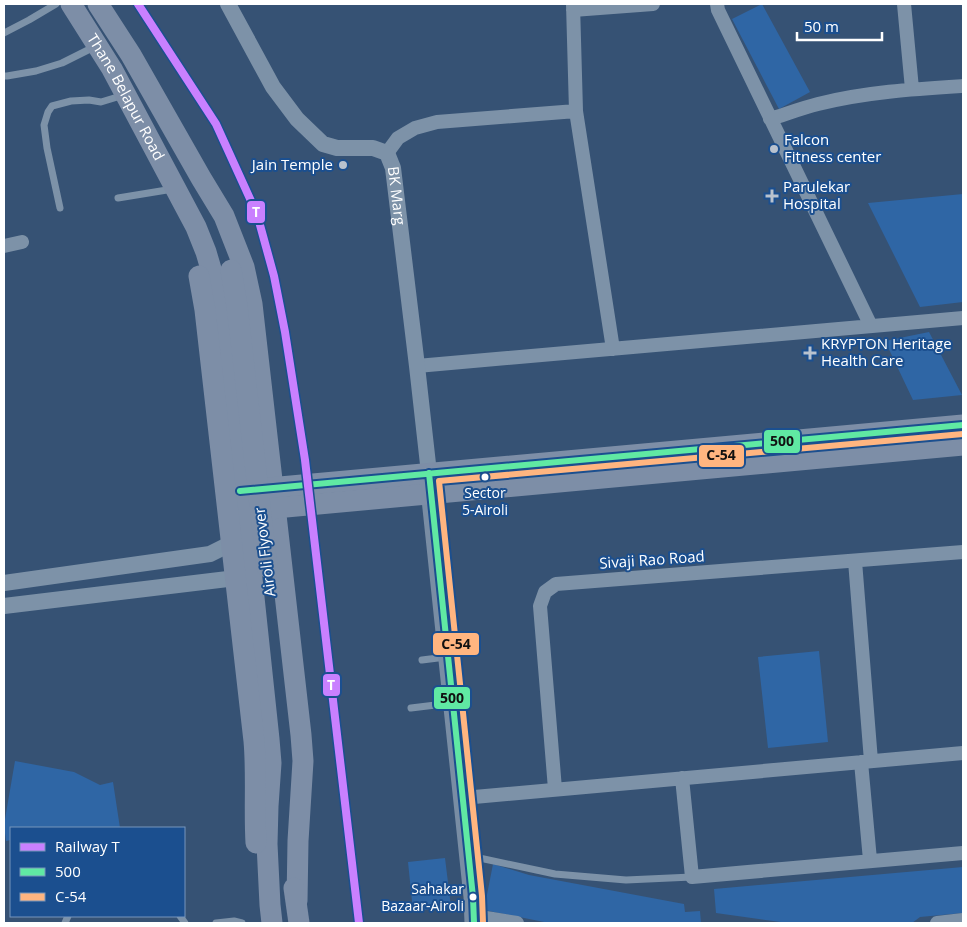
<svg xmlns="http://www.w3.org/2000/svg" width="967" height="927" font-family="'Open Sans',sans-serif">
<style>
.green{fill:#2f66a5}
.lines{fill:none;stroke-linecap:round;stroke-linejoin:round}
.service{stroke:#7d92a8;stroke-width:7}
.minor{stroke:#7d92a8;stroke-width:14}
.tertiary{stroke:#7d92a8;stroke-width:16}
.secondary{stroke:#798da4;stroke-width:19}
.primary{stroke:#7d8ea7;stroke-width:21}
.primary-bridge{stroke:#7d8ea7;stroke-width:21}
.bus-1-casing{stroke:#1b4f8f;stroke-width:10}
.bus-2-casing{stroke:#1b4f8f;stroke-width:10}
.bus-1{stroke:#60e9a3;stroke-width:6}
.bus-2{stroke:#ffb580;stroke-width:6}
.rail-1-casing{stroke:#1b4f8f;stroke-width:11}
.rail-1{stroke:#c980ff;stroke-width:8}
.poi-dot{fill:#b9c2ce;stroke:#1b4f8f;stroke-width:2}
.bus-dot{fill:#fff;stroke:#1b4f8f;stroke-width:2}
.labels{text-anchor:middle;stroke-width:4;stroke-linejoin:round;paint-order:stroke}
.bus-label{font-size:14px;fill:#fff;stroke:#1b4f8f}
.street-label{font-size:15px;fill:#fff;stroke:#1b4f8f}
.poi-label{font-size:15px;fill:#fff;stroke:#1b4f8f;text-anchor:start}
.line-badge{stroke:#1b4f8f;stroke-width:2}
.badge-label{font-size:14px;text-anchor:middle;font-weight:bold;fill:#fff}
.pale-badge-label{font-size:14px;text-anchor:middle;font-weight:bold;fill:#111}
</style>
<rect width="100%" height="100%" fill="#365274"/>
<!-- green -->
<path class="green" d="M 762,4 L 810,92 L 779,109 L 732,19 Z
M 963,194 L 963,302 L 920,307 L 868,203 Z
M 929,332 L 962,395 L 913,400 L 885,341 Z
M 819,651 L 828,742 L 768,748 L 758,657 Z
M 15,761 L 74,772 L 100,785 L 113,782 L 120,828 L 11,828 L 11,840 L 6,841 L 4,825 Z
M 445,858 L 451,907 L 413,911 L 408,862 Z
M 493,864 L 529,875 L 684,904 L 685,912 L 700,911 L 701,923 L 549,923 L 484,910 Z
M 963,867 L 963,913 L 920,917 L 912,923 L 788,923 L 716,913 L 714,889 Z"/>
<g class="lines">
<!-- service -->
<path class="service" d="M 4,33 L 29,20 L 56,4
M 4,76 L 7,76 L 36,71 L 62,63 L 94,47
M 118,198 L 173,189
M 60,208 L 47,148 L 44,125 L 48,112 L 52,106 L 71,101 L 89,100 L 101,102 L 124,95
M 422,660 L 446,657
M 411,708 L 452,703
M 470,856 L 555,874 L 626,880 L 692,877
M 180,916 L 185,923
M 65,923 L 68,916
M 216,923 L 234,921 L 242,923"/>
<!-- minor -->
<path class="minor" d="M 573,4 L 576,111 L 613,349
M 717,4 L 718,10 L 871,326
M 904,4 L 912,89
M 573,10 L 653,4
M 770,119 C 786,114 802,108 818,104 C 865,92 915,89 963,86
M 387,153 L 398,138 L 415,128 L 437,122 L 576,111
M 4,246 L 22,242
M 417,366 L 963,318
M 855,561 L 871,761
M 861,762 L 870,860
M 682,778 L 692,877 L 963,853
M 555,789 L 540,606 L 545,592 L 556,584 L 963,552
M 463,798 L 963,753
M 474,916 L 517,923
M 937,923 L 963,920"/>
<!-- tertiary -->
<g class="tertiary">
<path id="s1" d="M 228,4 L 273,87 L 297,119 L 323,144 L 337,148 L 373,148 L 387,153 L 393,168 L 417,366 L 429,473"/>
<path d="M 4,583 L 210,554 L 226,546 L 238,535"/>
<path d="M 4,606 L 236,578"/>
</g>
<!-- secondary -->
<path class="secondary" d="M 429,480 L 473,897 L 474,923"/>
<!-- primary -->
<g class="primary">
<path id="s2" d="M 71,4 L 112,69 L 196,227 L 206,252 L 216,286 L 240,491 L 246,522 L 269,739 L 271,763 L 268,806 L 267,844 L 270,905 L 272,923"/>
<path d="M 98,4 L 131,55 L 201,178 L 224,216 L 244,267 L 252,304 L 301,735 L 303,761 L 298,841 L 297,901"/>
<path d="M 258,489 L 963,425"/>
<path d="M 262,514 L 275,508 L 963,445"/>
<path d="M 294,888 L 299,923"/>
</g>
<!-- primary-bridge -->
<path class="primary-bridge" d="M 231,270 L 237,306 L 267,567
M 199,276 L 205,310 L 254,741 C 257,775 254,809 256,843"/>
<!-- bus-1 casing -->
<g class="bus-1-casing">
<path id="bus-1" d="M 429,473 L 473,897 L 474,923
M 240,491 L 963,425"/>
</g>
<!-- bus-2 casing -->
<g class="bus-2-casing">
<path id="bus-2" d="M 483,923 L 482,896 L 439,481 L 963,434"/>
</g>
<!-- bus-1 -->
<use href="#bus-1" class="bus-1"/>
<!-- bus-2 -->
<use href="#bus-2" class="bus-2"/>
<!-- rail-1 casing -->
<g class="rail-1-casing">
<path id="rail-1" d="M 138,4 L 216,124 L 257,214 L 274,276 L 285,332 L 305,460 L 359,923"/>
</g>
<!-- rail-1 -->
<use href="#rail-1" class="rail-1"/>
</g>
<!-- markers -->
<g class="poi-dot">
<circle cx="774" cy="149" r="5"/>
<circle cx="343" cy="165" r="5"/>
<path d="M769.5 188.5h5v5h5v5h-5v5h-5v-5h-5v-5h5z"/>
<path d="M807.5 345.5h5v5h5v5h-5v5h-5v-5h-5v-5h5z"/>
</g>
<g class="bus-dot">
<circle cx="485" cy="477" r="4.5"/>
<circle cx="473" cy="897" r="4.5"/>
</g>
<g class="labels">
<!-- bus labels -->
<g class="bus-label">
<text x="485" y="498">Sector<tspan x="485" dy="17">5-Airoli</tspan></text>
<text x="464" y="894" text-anchor="end">Sahakar<tspan x="464" dy="17">Bazaar-Airoli</tspan></text>
</g>
<!-- street labels -->
<g class="street-label">
<text dy="5" stroke="none"><textPath href="#s2" startOffset="108">Thane Belapur Road</textPath></text>
<text dy="5" stroke="none"><textPath href="#s1" startOffset="280">BK Marg</textPath></text>
<text transform="translate(265 552) rotate(-97)" y="5">Airoli Flyover</text>
<text transform="translate(652 560) rotate(-4)" y="5">Sivaji Rao Road</text>
</g>
<!-- poi labels -->
<g class="poi-label">
<text x="784" y="145">Falcon<tspan x="784" dy="17">Fitness center</tspan></text>
<text x="333" y="170" text-anchor="end">Jain Temple</text>
<text x="783" y="192">Parulekar<tspan x="783" dy="17">Hospital</tspan></text>
<text x="821" y="349">KRYPTON Heritage<tspan x="821" dy="17">Health Care</tspan></text>
</g>
</g>
<g class="line-badge">
<rect x="246" y="200" width="20" height="24" rx="5" fill="#c980ff"/>
<rect x="763" y="429" width="38" height="25" rx="5" fill="#60e9a3"/>
<rect x="698" y="444" width="47" height="24" rx="5" fill="#ffb580"/>
<rect x="432" y="632" width="48" height="24" rx="5" fill="#ffb580"/>
<rect x="322" y="673" width="19" height="24" rx="5" fill="#c980ff"/>
<rect x="433" y="686" width="38" height="24" rx="5" fill="#60e9a3"/>
</g>
<g class="badge-label">
<text x="256" y="217">T</text>
<text x="331" y="690">T</text>
</g>
<g class="pale-badge-label">
<text x="782" y="446">500</text>
<text x="721" y="460">C-54</text>
<text x="456" y="649">C-54</text>
<text x="452" y="703">500</text>
</g>
<!-- border -->
<rect width="967" height="927" fill="none" stroke="#ffffff" stroke-width="10"/>
<!-- legend -->
<rect x="10" y="827" width="175" height="90" fill="#1b4f8f" stroke="#7695bc"/>
<rect x="20" y="843" width="25" height="8" fill="#c980ff" stroke="#7695bc"/>
<text x="55" y="852" font-size="15" fill="#ffffff">Railway T</text>
<rect x="20" y="868" width="25" height="8" fill="#60e9a3" stroke="#7695bc"/>
<text x="55" y="877" font-size="15" fill="#ffffff">500</text>
<rect x="20" y="893" width="25" height="8" fill="#ffb580" stroke="#7695bc"/>
<text x="55" y="902" font-size="15" fill="#ffffff">C-54</text>
<!-- scale -->
<path d="M797 32v8h85v-8" fill="none" stroke="#ffffff" stroke-width="2.5"/>
<text x="804" y="32" font-size="15" fill="#ffffff" stroke="#1b4f8f" stroke-width="4" paint-order="stroke">50 m</text>
</svg>
